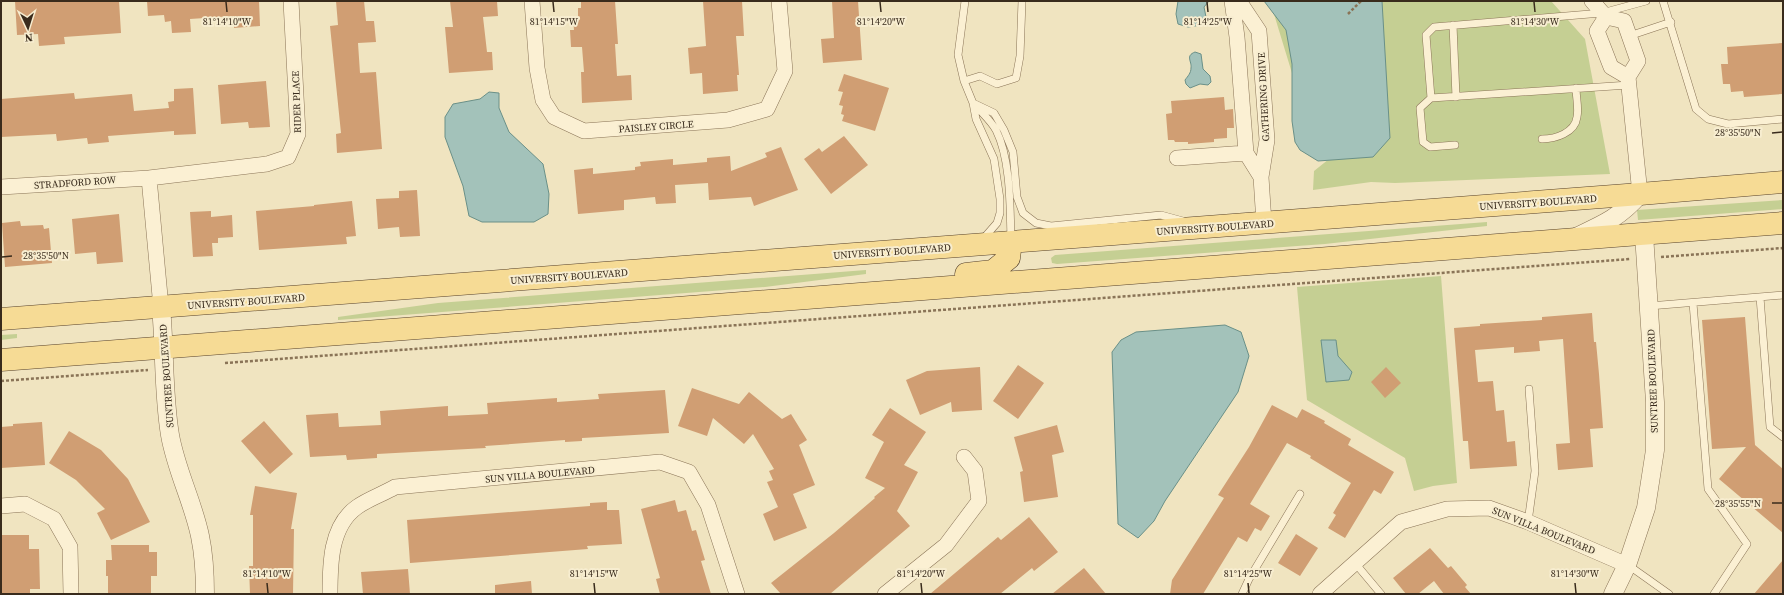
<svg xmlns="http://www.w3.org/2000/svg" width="1784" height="595" font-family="'Source Serif 4',serif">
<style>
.green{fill:#c5cf93}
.water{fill:#a3c2ba;stroke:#6a9088}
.building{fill:#d09e73}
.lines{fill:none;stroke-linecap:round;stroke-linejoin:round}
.service-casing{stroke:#8a7457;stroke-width:8}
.minor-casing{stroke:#8a7457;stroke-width:16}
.tertiary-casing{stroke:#8a7457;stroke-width:19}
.primary-casing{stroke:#57422c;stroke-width:23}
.path{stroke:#8a7457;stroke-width:2.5;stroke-dasharray:3 2;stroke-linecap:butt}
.service{stroke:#fbf0d3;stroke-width:7}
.minor{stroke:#fbf0d3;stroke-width:15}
.tertiary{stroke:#fbf0d3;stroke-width:18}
.primary{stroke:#f6db95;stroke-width:22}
.ticks{fill:none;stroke:#392b1c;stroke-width:1.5}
.labels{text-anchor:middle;stroke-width:4;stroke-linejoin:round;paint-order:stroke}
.street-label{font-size:10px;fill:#392b1c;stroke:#f7edd0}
.ticks-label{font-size:10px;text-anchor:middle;fill:#392b1c;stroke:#f7edd0;stroke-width:4;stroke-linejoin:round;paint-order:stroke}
</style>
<rect width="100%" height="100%" fill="#f0e4c0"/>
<!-- green -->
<path class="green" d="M 1270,1 L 1551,1 L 1585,39 L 1610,174 L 1395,183 L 1371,182 L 1313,190 L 1314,171 L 1329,159 L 1295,83 Z
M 1783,200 L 1783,209 L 1638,220 L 1637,210 Z
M 1487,222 L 1487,226 L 1325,244 L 1057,264 L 1052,263 L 1051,258 L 1055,255 Z
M 866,270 L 866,274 L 765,287 L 338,320 L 338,317 L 438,303 Z
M 1441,276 L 1457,483 L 1433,486 L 1414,491 L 1405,458 L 1307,400 L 1297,287 Z
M 17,334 L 17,338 L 1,340 L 1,335 Z"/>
<!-- water -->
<path class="water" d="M 1178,1 L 1209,1 L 1204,7 L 1206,17 L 1202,25 L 1188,27 L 1178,24 L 1176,14 Z
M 1264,1 L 1382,1 L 1390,138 L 1373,157 L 1318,161 L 1300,150 L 1295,142 L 1292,121 L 1292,64 L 1286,30 Z
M 1195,52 L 1201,54 L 1203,69 L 1210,76 L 1211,82 L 1208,85 L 1200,84 L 1190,88 L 1186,84 L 1185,80 C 1188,76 1191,73 1191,68 C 1192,61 1185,56 1195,52 Z
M 489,92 L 499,93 L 499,108 L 509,132 L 543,164 L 549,194 L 548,214 L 534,222 L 482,222 L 469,216 L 463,186 L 445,137 L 445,117 L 453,104 L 480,99 Z
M 1225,325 L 1241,332 L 1249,356 L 1238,392 L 1165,501 L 1154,521 L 1138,538 L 1118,524 L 1112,352 L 1121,340 L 1136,332 Z
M 1321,340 L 1336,340 L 1338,356 L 1352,372 L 1349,380 L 1326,382 Z"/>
<!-- building -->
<path class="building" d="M 15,1 L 119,1 L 121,33 L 64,37 L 65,44 L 39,46 L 38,34 L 17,35 Z
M 147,1 L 259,1 L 260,26 L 234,28 L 234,16 L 190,19 L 191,32 L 172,33 L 171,21 L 165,22 L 164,15 L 148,16 Z
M 336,1 L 364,1 L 366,21 L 374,21 L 376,42 L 358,43 L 360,73 L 376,72 L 382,149 L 337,153 L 336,134 L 341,133 L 330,26 L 338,25 Z
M 450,1 L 497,1 L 498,16 L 483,17 L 487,52 L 492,52 L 493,70 L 449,73 L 445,27 L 453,27 Z
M 581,1 L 615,1 L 618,44 L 615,44 L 617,76 L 631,75 L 632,100 L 582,103 L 581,72 L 584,72 L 582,47 L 571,47 L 570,30 L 574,30 L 573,17 L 578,16 L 578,8 L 581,8 Z
M 703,1 L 742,1 L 744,36 L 736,36 L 739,75 L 737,75 L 738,91 L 703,94 L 702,73 L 690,74 L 688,48 L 706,46 Z
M 832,1 L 858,1 L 862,60 L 823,63 L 821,39 L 834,38 Z
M 1783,43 L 1782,94 L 1744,97 L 1743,91 L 1731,92 L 1730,84 L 1723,84 L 1721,64 L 1728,64 L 1727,47 Z
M 844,74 L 889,88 L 875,131 L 842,121 L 844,115 L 841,114 L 843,106 L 839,105 L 843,92 L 838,91 Z
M 266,81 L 270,127 L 249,128 L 248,122 L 221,124 L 218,85 Z
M 193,88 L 196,134 L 174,135 L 174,131 L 108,136 L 109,142 L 88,144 L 87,138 L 57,141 L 56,134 L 1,137 L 1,99 L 74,93 L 75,99 L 132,94 L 134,111 L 169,108 L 168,102 L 174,101 L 174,89 Z
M 1224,97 L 1225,110 L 1233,109 L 1234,128 L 1227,128 L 1227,138 L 1214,139 L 1214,142 L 1188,144 L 1188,142 L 1175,142 L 1174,140 L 1168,140 L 1166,114 L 1172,113 L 1171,101 Z
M 844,136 L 868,165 L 831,194 L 804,159 L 819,148 L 822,152 Z
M 781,147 L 798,190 L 754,206 L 751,197 L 709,200 L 708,183 L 675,185 L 676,203 L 656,204 L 655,197 L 624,200 L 624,210 L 578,214 L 574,170 L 593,168 L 593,174 L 635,170 L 635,167 L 641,166 L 640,162 L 673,159 L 673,165 L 707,162 L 707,158 L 730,156 L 731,171 L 767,157 L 765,153 Z
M 417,190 L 420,236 L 400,237 L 399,227 L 378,229 L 376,199 L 399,198 L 399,191 Z
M 352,201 L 356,236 L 346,237 L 347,244 L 259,250 L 256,211 L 314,206 L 314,205 Z
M 211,211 L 211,217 L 232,215 L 233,237 L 218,238 L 218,243 L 212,243 L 213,256 L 193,257 L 190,212 Z
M 119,214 L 123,262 L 97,264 L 96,252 L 75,254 L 72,219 Z
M 20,221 L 21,226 L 43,225 L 44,229 L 49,228 L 52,263 L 5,267 L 2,223 Z
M 1592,313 L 1594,342 L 1596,342 L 1599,374 L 1603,428 L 1590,429 L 1593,467 L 1558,470 L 1556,444 L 1570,443 L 1563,339 L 1539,341 L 1540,351 L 1514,353 L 1514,347 L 1475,350 L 1478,382 L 1493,381 L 1496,411 L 1504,410 L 1507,442 L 1515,441 L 1517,466 L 1470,469 L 1468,441 L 1463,441 L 1454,328 L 1480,326 L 1480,324 L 1542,320 L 1542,317 Z
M 1745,317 L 1755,445 L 1783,469 L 1783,533 L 1719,479 L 1746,447 L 1712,449 L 1702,320 Z
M 1018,365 L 1044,383 L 1018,419 L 993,401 Z
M 980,367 L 982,410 L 952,412 L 951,402 L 920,415 L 906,380 L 927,371 Z
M 1386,367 L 1401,383 L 1385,398 L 1371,382 Z
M 692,388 L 739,404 L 749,392 L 782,419 L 791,414 L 807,440 L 799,445 L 815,485 L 793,494 L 807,528 L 774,541 L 763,514 L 778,507 L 767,482 L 773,480 L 769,471 L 774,469 L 753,434 L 744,444 L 713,418 L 707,436 L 678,426 Z
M 665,390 L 669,433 L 582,438 L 582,441 L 565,442 L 565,440 L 485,446 L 486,448 L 377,454 L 377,458 L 347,460 L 346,455 L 310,457 L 306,415 L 338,413 L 339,427 L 381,425 L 380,411 L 448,406 L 448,416 L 488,414 L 487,403 L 557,398 L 557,402 L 599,399 L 598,394 Z
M 1272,405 L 1297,418 L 1302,409 L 1325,421 L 1324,423 L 1351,439 L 1348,445 L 1394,472 L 1381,494 L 1374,490 L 1345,538 L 1328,528 L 1336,515 L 1333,513 L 1351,483 L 1310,458 L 1311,456 L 1287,443 L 1250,504 L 1270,516 L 1261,531 L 1255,528 L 1247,542 L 1238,537 L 1203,594 L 1170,594 L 1172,580 L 1224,498 L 1218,495 L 1249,447 Z
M 890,408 L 926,432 L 904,465 L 918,472 L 897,511 L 910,526 L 830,594 L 781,594 L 771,583 L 834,533 L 875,498 L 874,497 L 885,488 L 865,478 L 884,442 L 872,435 Z
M 264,421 L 293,454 L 270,474 L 241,441 Z
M 42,422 L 45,465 L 1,468 L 1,427 L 13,426 L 13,424 Z
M 1057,425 L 1064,452 L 1052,455 L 1058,497 L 1024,502 L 1020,472 L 1023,471 L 1014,437 Z
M 69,431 L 101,450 L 128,479 L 150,522 L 111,540 L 97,513 L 105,509 L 76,480 L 49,463 Z
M 255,486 L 297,493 L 291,529 L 294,529 L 293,594 L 250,594 L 249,566 L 253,566 L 253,515 L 250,515 Z
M 675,500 L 678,512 L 686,510 L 692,531 L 696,530 L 705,560 L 701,561 L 711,594 L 660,594 L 656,579 L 660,578 L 641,509 Z
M 607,502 L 607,510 L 619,510 L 622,544 L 587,546 L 588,549 L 410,563 L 407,520 L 590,506 L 590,503 Z
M 1029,517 L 1058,552 L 1034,571 L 1032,568 L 1000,594 L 930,594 L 998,537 L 1001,540 Z
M 1296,534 L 1318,548 L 1300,576 L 1278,563 Z
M 1,535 L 29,535 L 29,549 L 39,549 L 40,589 L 30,589 L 30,594 L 2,594 Z
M 111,545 L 149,545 L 149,552 L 157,552 L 157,576 L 151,576 L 151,594 L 108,594 L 108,576 L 106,576 L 106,560 L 112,560 Z
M 1430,548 L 1448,568 L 1451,566 L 1467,585 L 1465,587 L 1471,594 L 1444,594 L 1434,581 L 1418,594 L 1406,594 L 1393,578 Z
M 1783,560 L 1783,594 L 1754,594 Z
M 1084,568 L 1106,594 L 1052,594 Z
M 408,569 L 410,594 L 363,594 L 361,572 Z
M 531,581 L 532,594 L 495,594 L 495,585 Z"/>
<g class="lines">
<!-- service casing -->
<g class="service-casing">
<path id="service" d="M 965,1 L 958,55 L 964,81 L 973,103 L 976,119 L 994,159 L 1000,199 L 1000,213 L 997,223 L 983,239
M 1663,1 L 1696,109 L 1708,119 L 1728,124 L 1783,119
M 1453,25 L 1456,97
M 1629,36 L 1671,22
M 964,81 L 980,76 L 997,84 L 1016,78 L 1020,56 L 1022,1
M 1431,98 L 1426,35 L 1434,27 L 1602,13 L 1646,1
M 973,103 L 994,113 L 1004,130 L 1013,152 L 1017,197 L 1023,213 L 1036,223 L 1051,226 L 1161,215 L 1183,221
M 976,106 C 982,113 991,121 996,130 C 1011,160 1010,207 1011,241
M 1542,139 C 1555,139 1575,133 1577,117 C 1579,108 1576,97 1576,88
M 1455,145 L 1430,147 L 1423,142 L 1420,108 L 1431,98 L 1629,85
M 1760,297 L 1770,427 L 1783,437
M 1693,303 L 1708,489 L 1747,544 L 1714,594
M 1649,306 L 1783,295
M 1528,522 L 1535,471 L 1529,389
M 1355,563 L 1381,594
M 1628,565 L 1669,594
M 1242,594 L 1249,579 L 1300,494"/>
</g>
<!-- minor casing -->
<g class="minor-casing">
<path id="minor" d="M 532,1 L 537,68 L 543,100 L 554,117 L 584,131 L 728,120 L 767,109 L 785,71 L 779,1
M 1232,1 L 1237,37 L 1246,153 L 1261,177
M 1239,1 L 1259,31 L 1267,140 L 1261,177 L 1264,223
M 1592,1 L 1606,17 L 1624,21 L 1638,61 L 1628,77 L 1611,67 L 1597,31 L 1606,17
M 1628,77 L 1640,194
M 1177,158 L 1246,153
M 149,178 L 161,307
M 1,187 L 149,178 L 267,164 L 288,157 L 298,134 L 291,1
M 1,506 L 25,504 L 54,519 L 70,547 L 71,594
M 330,594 C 330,565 330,526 357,507 C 368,499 383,494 395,487 L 660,462 L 689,472 L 708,505 L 737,594
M 885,594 L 946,545 L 979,501 L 975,471 L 964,457
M 1320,594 L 1401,522 L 1447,509 L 1489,508 L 1528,522 L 1627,565"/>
</g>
<!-- tertiary casing -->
<g class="tertiary-casing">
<path id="tertiary" d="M 1578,236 C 1604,224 1620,217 1640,194
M 161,307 C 165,349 163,393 170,435 C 176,470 193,502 200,536 C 204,555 205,575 205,594
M 1613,594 L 1627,565 L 1646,508 L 1655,450 L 1655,402 L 1644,234"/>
</g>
<!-- primary casing -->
<g class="primary-casing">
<path id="primary" d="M 966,274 L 993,271 L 1009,258 L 1011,242
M 1,319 L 1640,194 L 1783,182
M 1,360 L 1783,223"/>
</g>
<!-- path -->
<path class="path" d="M 1348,14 L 1361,1
M 1661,257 L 1783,248
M 225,363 L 1630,259
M 1,381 L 148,370"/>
<!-- service -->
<use href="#service" class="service"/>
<!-- minor -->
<use href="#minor" class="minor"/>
<!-- tertiary -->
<use href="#tertiary" class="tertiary"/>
<!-- primary -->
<use href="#primary" class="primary"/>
</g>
<!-- ticks -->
<path class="ticks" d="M 226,2 L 227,12M 553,2 L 554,12M 880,2 L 881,12M 1207,2 L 1208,12M 1534,2 L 1535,12M 1772,133 L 1782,132M 2,257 L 12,256M 1772,503 L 1782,503M 267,583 L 268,593M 594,583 L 595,593M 921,583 L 922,593M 1248,583 L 1249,593M 1575,583 L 1576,593"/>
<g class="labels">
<!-- street labels -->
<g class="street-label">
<text transform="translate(1263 97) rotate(-93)" y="4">GATHERING DRIVE</text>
<text transform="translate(296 102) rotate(-92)" y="4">RIDER PLACE</text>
<text transform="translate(656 126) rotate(-4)" y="4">PAISLEY CIRCLE</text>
<text transform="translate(75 182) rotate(-4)" y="4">STRADFORD ROW</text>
<text transform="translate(1538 202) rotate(-4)" y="4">UNIVERSITY BOULEVARD</text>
<text transform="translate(1215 227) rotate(-4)" y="4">UNIVERSITY BOULEVARD</text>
<text transform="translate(892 251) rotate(-4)" y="4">UNIVERSITY BOULEVARD</text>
<text transform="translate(569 276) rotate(-4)" y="4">UNIVERSITY BOULEVARD</text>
<text transform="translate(246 301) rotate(-4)" y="4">UNIVERSITY BOULEVARD</text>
<text transform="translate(166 376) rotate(-94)" y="4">SUNTREE BOULEVARD</text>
<text transform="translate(1652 381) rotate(-92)" y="4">SUNTREE BOULEVARD</text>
<text transform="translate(540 474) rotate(-5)" y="4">SUN VILLA BOULEVARD</text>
<text transform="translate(1544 530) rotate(22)" y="4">SUN VILLA BOULEVARD</text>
</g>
</g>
<g class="ticks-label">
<text x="227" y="25">81°14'10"W</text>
<text x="554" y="25">81°14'15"W</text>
<text x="881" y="25">81°14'20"W</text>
<text x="1208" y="25">81°14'25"W</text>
<text x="1535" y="25">81°14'30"W</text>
<text x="1738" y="136">28°35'50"N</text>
<text x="46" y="259">28°35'50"N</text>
<text x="1738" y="507">28°35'55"N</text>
<text x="267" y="577">81°14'10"W</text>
<text x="594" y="577">81°14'15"W</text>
<text x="921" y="577">81°14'20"W</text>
<text x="1248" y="577">81°14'25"W</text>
<text x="1575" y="577">81°14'30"W</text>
</g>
<!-- border -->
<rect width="1784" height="595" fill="none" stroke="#392b1c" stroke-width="4"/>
<!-- north arrow -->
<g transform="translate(28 28) rotate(176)" stroke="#f7edd0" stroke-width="3" paint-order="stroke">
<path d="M0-3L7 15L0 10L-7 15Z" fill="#392b1c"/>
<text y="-6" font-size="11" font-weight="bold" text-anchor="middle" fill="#392b1c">N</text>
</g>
</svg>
